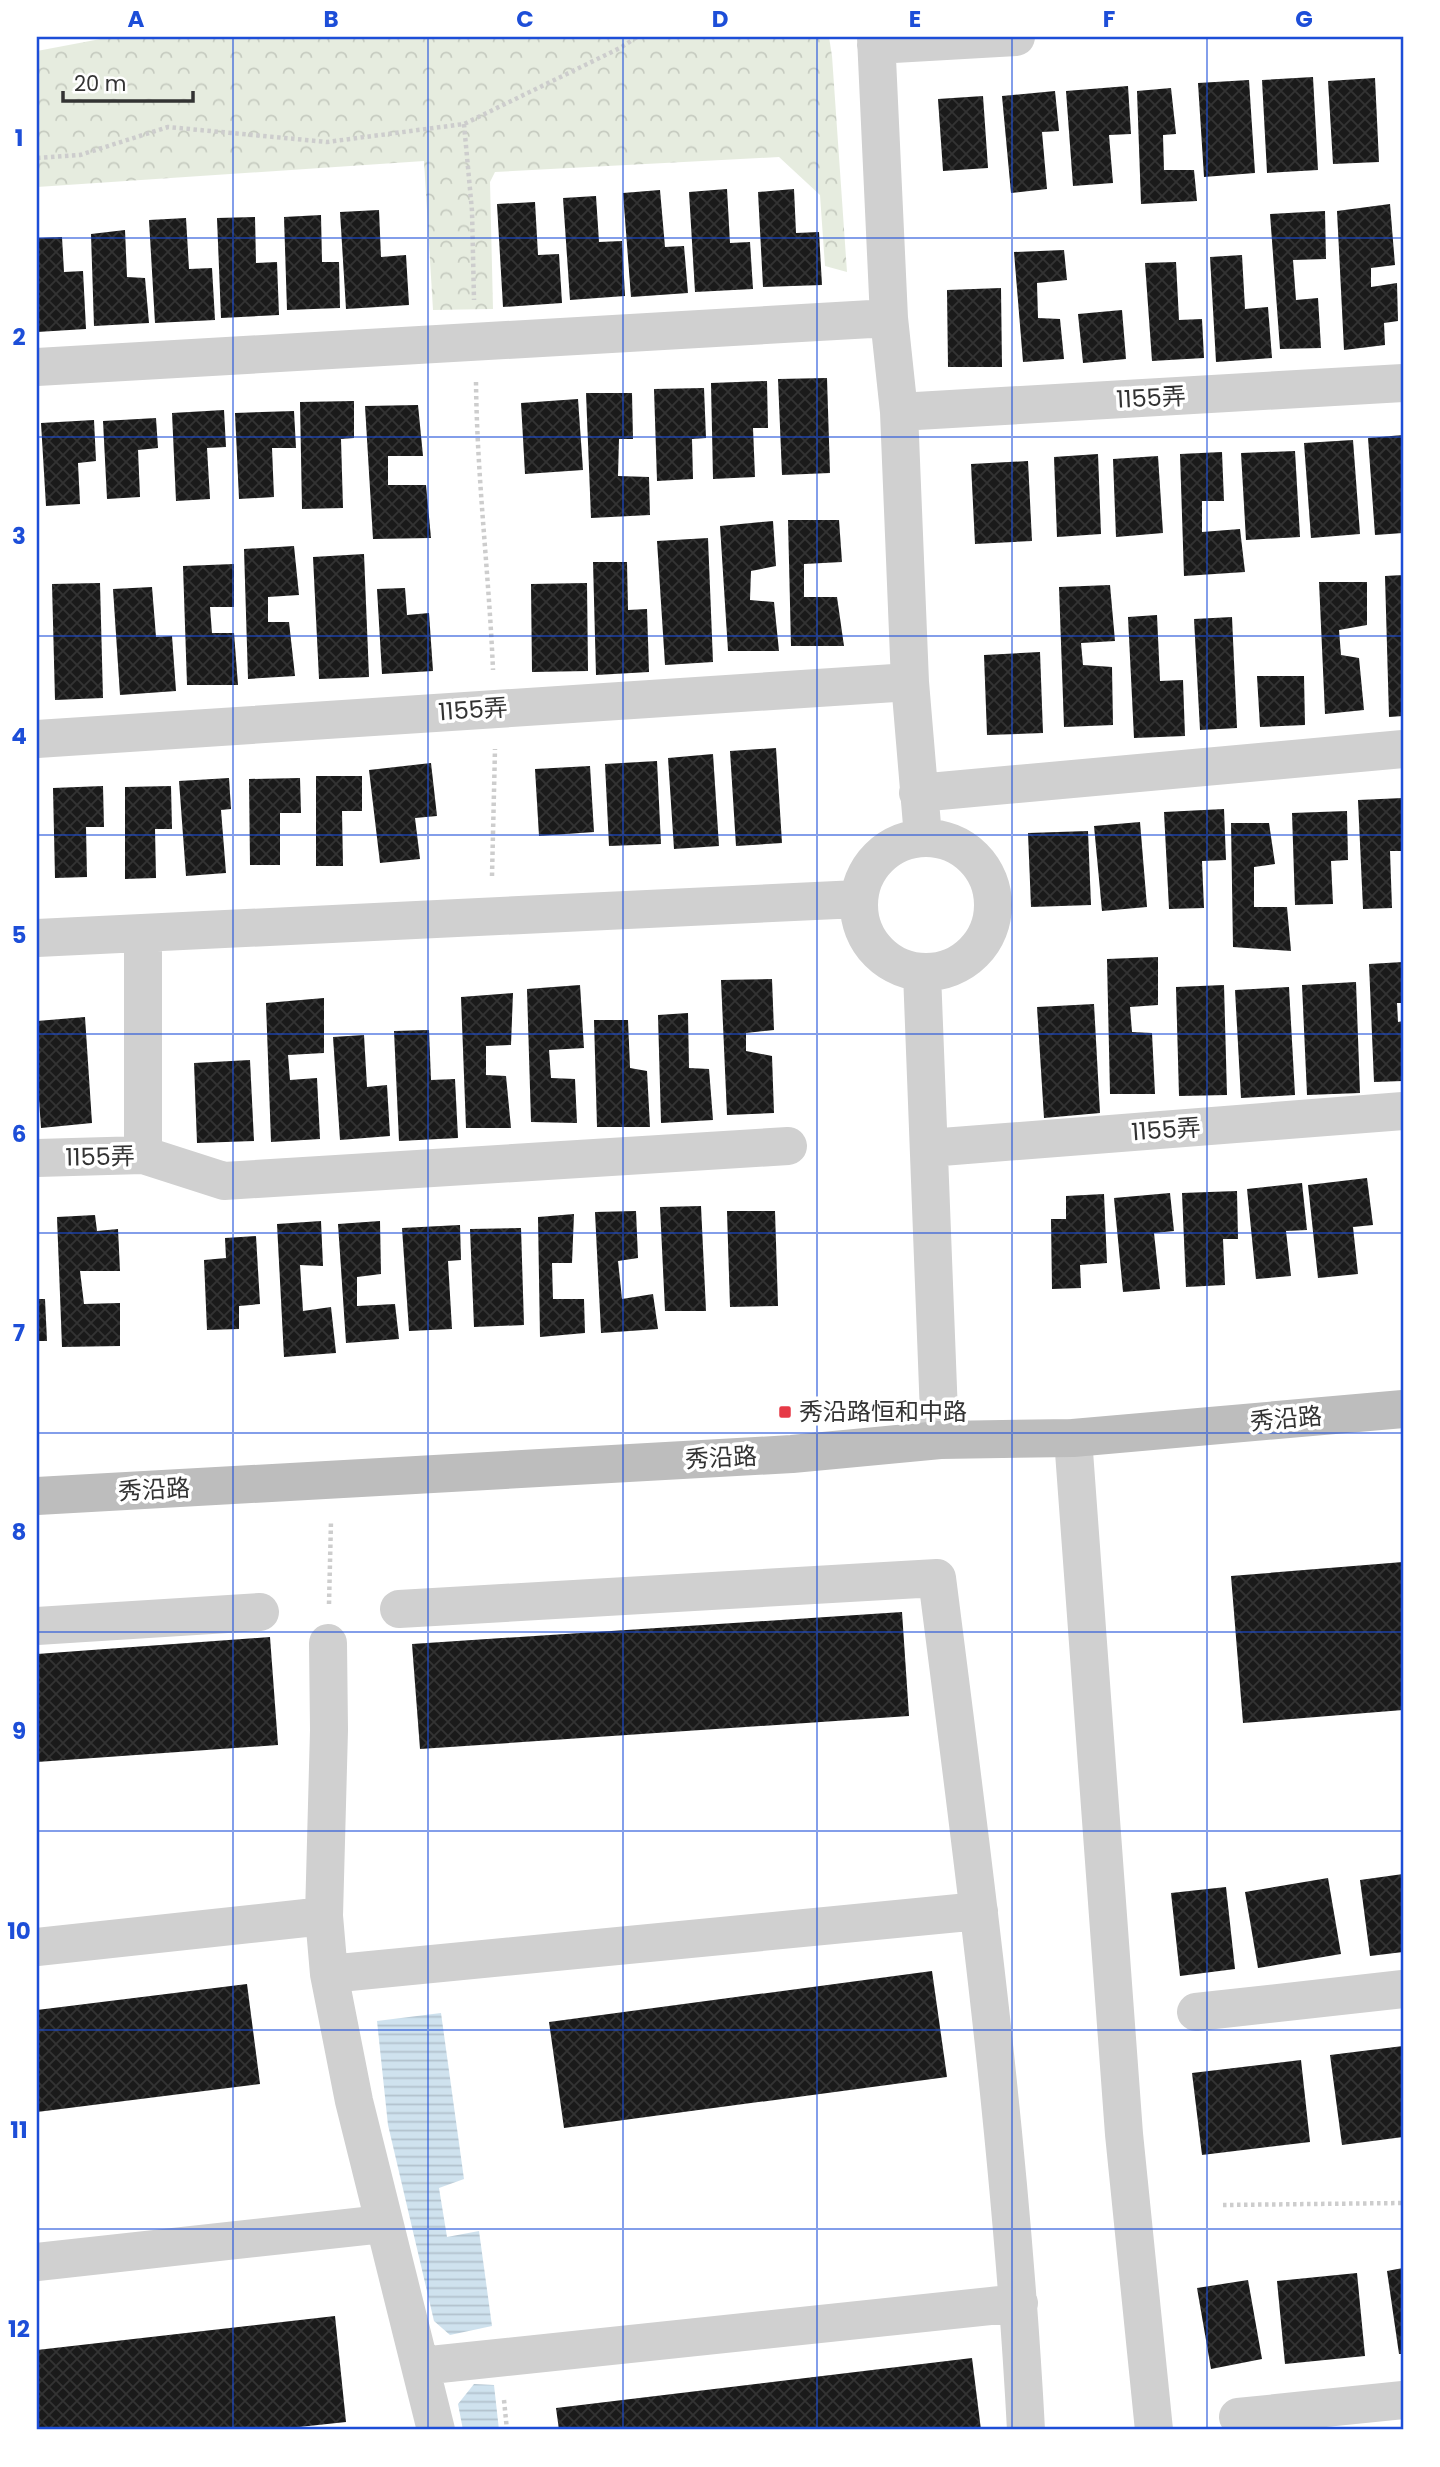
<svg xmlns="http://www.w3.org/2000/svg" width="1440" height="2467" font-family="Poppins,'Noto Sans SC',sans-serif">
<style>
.forest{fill:url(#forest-crowns)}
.water{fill:url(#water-rules)}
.building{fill:url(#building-cross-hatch)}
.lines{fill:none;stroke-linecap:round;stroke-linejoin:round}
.path{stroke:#cdcdcd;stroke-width:4.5;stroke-dasharray:3.5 3.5;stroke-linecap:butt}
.street{stroke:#d0d0d0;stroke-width:38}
.secondary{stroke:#bdbdbd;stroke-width:38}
.grid{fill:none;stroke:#1d4ed8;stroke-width:2;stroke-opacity:0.55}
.poi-dot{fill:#e63946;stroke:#fff;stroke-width:2.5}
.labels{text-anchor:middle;stroke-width:7;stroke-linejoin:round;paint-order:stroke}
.street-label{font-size:24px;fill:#333;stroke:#fff}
.poi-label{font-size:24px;fill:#333;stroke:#fff;text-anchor:start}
.neatline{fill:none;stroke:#1d4ed8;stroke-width:2.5}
.grid-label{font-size:23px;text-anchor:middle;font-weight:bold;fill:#1d4ed8}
</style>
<defs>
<pattern id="forest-crowns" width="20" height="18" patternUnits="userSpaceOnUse" patternTransform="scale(1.75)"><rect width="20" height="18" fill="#e6ecdf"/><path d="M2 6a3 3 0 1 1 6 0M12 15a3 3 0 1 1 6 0" fill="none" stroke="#c6cbc0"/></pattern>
<pattern id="water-rules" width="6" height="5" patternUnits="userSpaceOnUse" patternTransform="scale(1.75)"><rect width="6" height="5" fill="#cfe2ee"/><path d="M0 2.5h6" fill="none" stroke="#b2c2cd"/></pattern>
<pattern id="building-cross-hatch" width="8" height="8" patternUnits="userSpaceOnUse" patternTransform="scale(1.75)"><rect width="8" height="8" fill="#1a1a1a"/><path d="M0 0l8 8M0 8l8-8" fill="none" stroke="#333"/></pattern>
</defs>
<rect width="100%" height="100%" fill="#fff"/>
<!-- forest -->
<path class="forest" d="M 111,37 L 829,37 L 832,56 L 847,272 L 825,266 L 820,195 L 779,157 L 495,172 L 490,182 L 493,309 L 433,310 L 424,161 L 37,187 L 37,51 Z"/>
<!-- water -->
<path class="water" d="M 441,2013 L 464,2179 L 439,2188 L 447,2237 L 479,2231 L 492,2326 L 450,2335 L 434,2321 L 388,2125 L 377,2021 Z
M 474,2384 L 494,2385 L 499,2430 L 463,2430 L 458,2404 Z"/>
<!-- building -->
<path class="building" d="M 1313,77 L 1318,170 L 1267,173 L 1262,80 Z
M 1375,78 L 1379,162 L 1333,164 L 1328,81 Z
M 1249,80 L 1255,173 L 1204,177 L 1198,83 Z
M 1128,86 L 1131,134 L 1109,135 L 1113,183 L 1073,186 L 1066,91 Z
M 1171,88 L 1176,134 L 1163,135 L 1164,170 L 1194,170 L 1197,201 L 1141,204 L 1137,91 Z
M 1055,91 L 1059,131 L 1042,132 L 1047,189 L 1011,193 L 1002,96 Z
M 983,96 L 988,168 L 943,171 L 938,99 Z
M 727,189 L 730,243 L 750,242 L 753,289 L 695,292 L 689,192 Z
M 794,189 L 796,233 L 819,232 L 822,285 L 763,287 L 758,192 Z
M 660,190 L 665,247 L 684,246 L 688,293 L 631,297 L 623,193 Z
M 596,196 L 599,242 L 622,241 L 625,296 L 570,300 L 563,198 Z
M 535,202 L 538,255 L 559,254 L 562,303 L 503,307 L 497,204 Z
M 1390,204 L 1395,265 L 1371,268 L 1371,287 L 1397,283 L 1398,321 L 1384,323 L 1385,345 L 1344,350 L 1337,211 Z
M 379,210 L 381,257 L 406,255 L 409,305 L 346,309 L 340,212 Z
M 1325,211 L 1326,259 L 1293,260 L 1296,300 L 1318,298 L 1321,348 L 1280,349 L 1270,214 Z
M 321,215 L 322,262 L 339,262 L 340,308 L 287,310 L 284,217 Z
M 255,217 L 256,263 L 277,262 L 279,315 L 221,318 L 217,218 Z
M 186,218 L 189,269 L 212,268 L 215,320 L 155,323 L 149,220 Z
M 125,230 L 127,277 L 145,278 L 149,323 L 94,326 L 91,234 Z
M 62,237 L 64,272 L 83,271 L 86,329 L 37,332 L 37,238 Z
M 1064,250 L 1067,280 L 1037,283 L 1038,318 L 1060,319 L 1064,359 L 1023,362 L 1014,252 Z
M 1242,255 L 1245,309 L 1268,307 L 1272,358 L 1216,362 L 1210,257 Z
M 1176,262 L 1179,320 L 1202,319 L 1204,358 L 1152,361 L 1145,263 Z
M 1001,288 L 1002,367 L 948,367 L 947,290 Z
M 1122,310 L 1126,359 L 1083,363 L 1078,314 Z
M 827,378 L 830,473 L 782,475 L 778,379 Z
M 767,381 L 768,428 L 753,428 L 755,477 L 713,479 L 711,383 Z
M 704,388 L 706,438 L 692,439 L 693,479 L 657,481 L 654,389 Z
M 586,393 L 632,393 L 633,439 L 619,439 L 618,476 L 649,477 L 650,515 L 591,518 Z
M 578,399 L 583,470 L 525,474 L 521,403 Z
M 354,401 L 354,438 L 341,439 L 343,508 L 302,509 L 300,402 Z
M 418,405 L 423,456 L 388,456 L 388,485 L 426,485 L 431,538 L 373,539 L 365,406 Z
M 224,410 L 226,447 L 207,448 L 210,499 L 176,501 L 172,413 Z
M 294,411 L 296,448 L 272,448 L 274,497 L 239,499 L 235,413 Z
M 156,418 L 158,448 L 138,450 L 140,497 L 107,499 L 103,421 Z
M 94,420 L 96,461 L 78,463 L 80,504 L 46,506 L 41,423 Z
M 1403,435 L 1403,533 L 1375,535 L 1368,438 Z
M 1353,440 L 1360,534 L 1311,538 L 1304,443 Z
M 1295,451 L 1300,537 L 1246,540 L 1241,453 Z
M 1222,452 L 1224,501 L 1202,501 L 1202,532 L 1240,529 L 1245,572 L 1184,576 L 1180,454 Z
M 1098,454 L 1101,534 L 1057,537 L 1054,457 Z
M 1158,456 L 1163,533 L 1116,537 L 1113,459 Z
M 1028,461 L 1032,541 L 975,544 L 971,464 Z
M 788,520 L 839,520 L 842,562 L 804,564 L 804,597 L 837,597 L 844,646 L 791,646 Z
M 773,521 L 776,566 L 751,571 L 750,600 L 774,602 L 779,651 L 728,651 L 720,526 Z
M 708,538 L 713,662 L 665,665 L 657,541 Z
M 294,546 L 299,595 L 268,597 L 268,622 L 289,622 L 295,676 L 248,679 L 244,549 Z
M 364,554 L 369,677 L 319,679 L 313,557 Z
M 593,562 L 627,562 L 628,610 L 647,609 L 649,672 L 596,675 Z
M 234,564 L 234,607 L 210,607 L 212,633 L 234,633 L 238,685 L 187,685 L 183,566 Z
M 1403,575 L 1403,716 L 1389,717 L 1385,576 Z
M 1319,582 L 1367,582 L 1367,625 L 1339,630 L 1341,655 L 1359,658 L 1364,710 L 1325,714 Z
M 100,583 L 103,698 L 55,700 L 52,584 Z
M 587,583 L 588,671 L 532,672 L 531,584 Z
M 1110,585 L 1115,641 L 1081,643 L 1083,665 L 1112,667 L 1113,725 L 1064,727 L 1059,587 Z
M 152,587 L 156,637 L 172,636 L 176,691 L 120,695 L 113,589 Z
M 405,588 L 407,615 L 429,613 L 433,671 L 382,674 L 377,589 Z
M 1157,615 L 1160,681 L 1183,680 L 1185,736 L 1134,738 L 1128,617 Z
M 1232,617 L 1237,728 L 1200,730 L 1194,619 Z
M 1040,652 L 1043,733 L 987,735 L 984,655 Z
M 1257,676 L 1304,676 L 1305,725 L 1260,727 Z
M 776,748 L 782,843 L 736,846 L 730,751 Z
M 713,754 L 719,846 L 674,849 L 668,758 Z
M 657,761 L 661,844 L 609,846 L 605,764 Z
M 431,763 L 437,816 L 415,818 L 420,859 L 380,863 L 369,770 Z
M 590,766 L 594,832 L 539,836 L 535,769 Z
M 316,776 L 362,776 L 362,811 L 342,811 L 343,866 L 316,866 Z
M 229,778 L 231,809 L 221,810 L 226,873 L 186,876 L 179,781 Z
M 300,778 L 301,813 L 280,813 L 280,865 L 250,865 L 249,779 Z
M 103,786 L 104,827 L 86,827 L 87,877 L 55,878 L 53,788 Z
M 171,786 L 172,829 L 155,829 L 156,878 L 125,879 L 125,787 Z
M 1403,798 L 1403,851 L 1390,851 L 1392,908 L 1363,909 L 1358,800 Z
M 1224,809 L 1226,860 L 1202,861 L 1204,908 L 1169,909 L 1164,812 Z
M 1347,811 L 1348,860 L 1331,861 L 1333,904 L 1295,905 L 1292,813 Z
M 1140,822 L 1147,907 L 1102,911 L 1094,826 Z
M 1231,823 L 1269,823 L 1275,864 L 1254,867 L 1254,907 L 1287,907 L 1291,951 L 1233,947 Z
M 1088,831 L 1091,905 L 1031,907 L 1028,833 Z
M 1158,957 L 1158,1005 L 1130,1007 L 1132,1032 L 1152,1033 L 1155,1094 L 1110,1094 L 1107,959 Z
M 1403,962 L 1403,1003 L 1397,1003 L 1398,1022 L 1403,1021 L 1403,1081 L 1374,1082 L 1369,964 Z
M 772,979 L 774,1030 L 746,1033 L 746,1051 L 772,1056 L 774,1113 L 727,1115 L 721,980 Z
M 1356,982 L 1360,1093 L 1307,1095 L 1302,985 Z
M 580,985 L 584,1048 L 549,1050 L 551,1078 L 575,1079 L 577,1123 L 531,1122 L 527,989 Z
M 1224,985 L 1227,1095 L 1179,1096 L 1176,987 Z
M 1289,987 L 1295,1095 L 1241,1098 L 1235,990 Z
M 513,993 L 511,1045 L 486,1046 L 486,1075 L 506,1076 L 511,1128 L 466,1128 L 461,997 Z
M 324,998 L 324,1053 L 288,1055 L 290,1080 L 317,1078 L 320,1139 L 271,1142 L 266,1003 Z
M 1094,1004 L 1100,1113 L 1044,1118 L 1037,1007 Z
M 688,1013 L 689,1068 L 709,1069 L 713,1120 L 661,1123 L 658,1015 Z
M 85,1017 L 92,1123 L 41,1128 L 37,1071 L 37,1021 Z
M 594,1020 L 628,1020 L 630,1068 L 647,1071 L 650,1127 L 597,1127 Z
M 429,1030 L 431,1080 L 455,1079 L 458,1138 L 399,1141 L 394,1031 Z
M 364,1035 L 367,1087 L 387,1085 L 390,1136 L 340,1140 L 333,1037 Z
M 250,1060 L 254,1141 L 197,1143 L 194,1063 Z
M 1367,1178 L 1373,1225 L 1353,1227 L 1358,1274 L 1318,1278 L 1308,1185 Z
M 1302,1183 L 1307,1230 L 1286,1231 L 1291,1276 L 1256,1279 L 1247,1189 Z
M 1237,1191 L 1238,1239 L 1223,1239 L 1225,1285 L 1186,1287 L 1182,1193 Z
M 1170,1193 L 1174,1231 L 1154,1233 L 1160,1289 L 1123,1292 L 1114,1198 Z
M 1104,1194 L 1107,1263 L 1080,1265 L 1081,1288 L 1052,1289 L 1051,1219 L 1066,1219 L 1066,1196 Z
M 701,1206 L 706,1311 L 665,1311 L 660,1207 Z
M 636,1211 L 638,1258 L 618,1261 L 622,1299 L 653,1294 L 658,1329 L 601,1333 L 595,1212 Z
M 727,1211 L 775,1211 L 778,1306 L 730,1307 Z
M 574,1214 L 572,1263 L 552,1263 L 553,1299 L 584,1299 L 585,1333 L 540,1337 L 538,1217 Z
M 95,1215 L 97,1231 L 118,1229 L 120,1271 L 80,1271 L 84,1304 L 120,1303 L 120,1346 L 62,1347 L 57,1217 Z
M 321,1221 L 323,1266 L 300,1265 L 303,1311 L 331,1307 L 336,1353 L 284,1357 L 277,1224 Z
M 380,1221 L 381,1274 L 357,1277 L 357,1306 L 395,1304 L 399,1339 L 346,1343 L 338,1224 Z
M 460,1225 L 461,1260 L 448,1261 L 452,1329 L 409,1331 L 402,1228 Z
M 521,1228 L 524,1325 L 474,1327 L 470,1229 Z
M 256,1236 L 260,1304 L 239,1306 L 239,1329 L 207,1330 L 204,1260 L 226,1258 L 225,1238 Z
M 37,1299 L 45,1299 L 47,1341 L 37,1341 Z
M 1403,1562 L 1403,1710 L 1243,1723 L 1231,1576 Z
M 902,1612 L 909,1716 L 420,1749 L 412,1644 Z
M 270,1637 L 278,1745 L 37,1762 L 37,1654 Z
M 1403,1874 L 1403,1952 L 1370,1956 L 1360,1880 Z
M 1328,1878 L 1341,1954 L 1258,1968 L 1245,1892 Z
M 1226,1887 L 1235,1969 L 1180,1976 L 1171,1893 Z
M 932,1971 L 947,2077 L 564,2128 L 549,2022 Z
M 247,1984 L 260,2084 L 37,2112 L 37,2010 Z
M 1403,2046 L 1403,2137 L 1342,2145 L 1330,2055 Z
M 1301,2060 L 1310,2142 L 1202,2155 L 1192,2073 Z
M 1403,2268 L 1403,2354 L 1399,2354 L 1387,2271 Z
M 1357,2273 L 1365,2356 L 1285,2364 L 1277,2281 Z
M 1248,2280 L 1262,2359 L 1211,2369 L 1197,2288 Z
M 335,2316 L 346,2422 L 271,2430 L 37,2430 L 37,2350 Z
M 972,2358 L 981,2430 L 559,2430 L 556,2408 Z"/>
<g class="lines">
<!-- path -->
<path class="path" d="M 464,124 L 472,211 L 474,300
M 37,158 L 80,155 L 168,127 L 327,142 L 464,124 L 620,48 L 637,37
M 476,382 C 477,478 489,574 493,670
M 492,876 L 495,749
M 329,1604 L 331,1521
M 1223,2205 L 1403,2203
M 504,2400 L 507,2430"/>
<!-- street -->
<path class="street" d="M 876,37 L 889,318 L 899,412 L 910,682 L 923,837
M 876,45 L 1016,37
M 37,367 L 889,318
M 899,412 L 1403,383
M 37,739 L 910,682
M 918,793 L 1403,749
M859 905a67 67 0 1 1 134 0a67 67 0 1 1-134 0Z
M 37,938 L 858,899
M 922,973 L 940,1440
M 929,1148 L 1403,1111
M 143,1155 L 143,933
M 37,1158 L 143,1155 L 224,1181 L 788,1146
M 1073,1438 L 1124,2134 L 1154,2430
M 399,1609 L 937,1578 C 973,1861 1011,2145 1026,2430
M 37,1626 L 260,1612
M 328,1643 L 329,1730 L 324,1916 L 329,1974 L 354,2101 L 436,2430
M 37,1947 L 324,1916
M 329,1974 L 979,1911
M 1196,2012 L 1403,1989
M 37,2262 L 383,2224
M 421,2366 L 1019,2303
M 1238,2417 L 1403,2400"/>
<!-- secondary -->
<path class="secondary" d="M 37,1496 L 792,1454 L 940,1440 L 1073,1438 L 1403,1409"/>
</g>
<!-- grid -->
<path class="grid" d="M 233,37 L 233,2430M 428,37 L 428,2430M 623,37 L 623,2430M 817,37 L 817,2430M 1012,37 L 1012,2430M 1207,37 L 1207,2430M 37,238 L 1403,238M 37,437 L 1403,437M 37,636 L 1403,636M 37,835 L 1403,835M 37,1034 L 1403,1034M 37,1233 L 1403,1233M 37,1433 L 1403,1433M 37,1632 L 1403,1632M 37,1831 L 1403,1831M 37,2030 L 1403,2030M 37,2229 L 1403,2229"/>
<!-- markers -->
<rect class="poi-dot" x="778" y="1405" width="14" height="14" rx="3.5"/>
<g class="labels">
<!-- street labels -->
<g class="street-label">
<text transform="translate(1151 398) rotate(-3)" y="8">1155弄</text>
<text transform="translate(473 710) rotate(-4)" y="8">1155弄</text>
<text transform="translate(1166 1130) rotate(-4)" y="8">1155弄</text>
<text transform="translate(100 1157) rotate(-1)" y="8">1155弄</text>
<text transform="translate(1286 1419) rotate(-5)" y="8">秀沿路</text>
<text transform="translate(721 1458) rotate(-3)" y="8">秀沿路</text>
<text transform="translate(154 1490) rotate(-3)" y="8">秀沿路</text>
</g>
<!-- poi labels -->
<g class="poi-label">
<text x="799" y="1420">秀沿路恒和中路</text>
</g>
</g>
<!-- border -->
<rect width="1440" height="2467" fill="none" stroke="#ffffff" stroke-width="77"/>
<!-- scale -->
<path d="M63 91v10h130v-10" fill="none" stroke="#333333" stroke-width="3.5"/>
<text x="74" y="91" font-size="21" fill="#333333" stroke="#ffffff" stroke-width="5" paint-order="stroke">20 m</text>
<rect x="38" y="38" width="1364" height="2390" class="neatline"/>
<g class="grid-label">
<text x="136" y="27">A</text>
<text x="331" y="27">B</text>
<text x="525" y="27">C</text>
<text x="720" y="27">D</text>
<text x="915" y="27">E</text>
<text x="1109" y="27">F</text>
<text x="1304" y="27">G</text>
<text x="19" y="146">1</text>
<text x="19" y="345">2</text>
<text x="19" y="544">3</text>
<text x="19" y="744">4</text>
<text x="19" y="943">5</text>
<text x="19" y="1142">6</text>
<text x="19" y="1341">7</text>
<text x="19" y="1540">8</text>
<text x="19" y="1739">9</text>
<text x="19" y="1939">10</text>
<text x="19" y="2138">11</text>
<text x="19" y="2337">12</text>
</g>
</svg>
